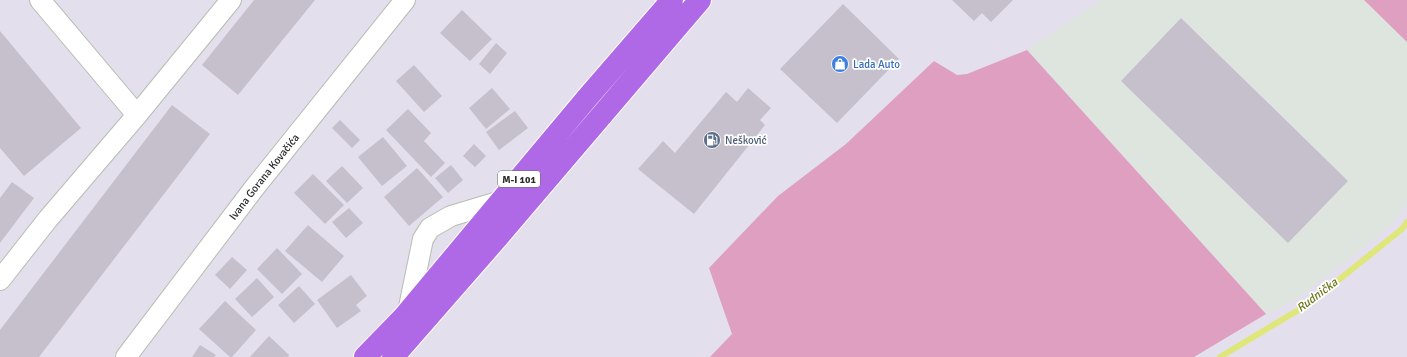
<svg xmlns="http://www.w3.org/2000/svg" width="1407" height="357" font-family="Signika,sans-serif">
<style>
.industrial{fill:#dee5df}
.green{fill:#de9fc1}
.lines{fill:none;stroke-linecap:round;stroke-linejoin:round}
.stream{stroke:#dfe67a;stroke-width:6}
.building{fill:#c5c0cc}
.minor-casing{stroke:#b7beb2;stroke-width:22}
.major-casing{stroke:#fff;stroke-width:24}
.minor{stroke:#fff;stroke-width:20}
.major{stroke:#b069e6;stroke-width:22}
.labels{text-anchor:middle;stroke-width:3.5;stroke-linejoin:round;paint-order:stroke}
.shield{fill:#fff;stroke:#6b6b6b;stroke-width:1}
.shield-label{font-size:10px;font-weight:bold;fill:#2b2b2b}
.shop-label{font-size:11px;fill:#366cbe;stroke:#fff;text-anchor:start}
.service-label{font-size:11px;fill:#4e5e75;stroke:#fff;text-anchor:start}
.street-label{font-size:11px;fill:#2b2b2b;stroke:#fff}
.water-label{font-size:12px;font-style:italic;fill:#6b7917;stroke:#fff}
</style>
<rect width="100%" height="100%" fill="#e3dfec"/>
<!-- industrial -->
<path class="industrial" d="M 1101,0 L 1364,0 L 1407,42 L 1407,204 L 1397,217 L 1380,235 L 1295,300 L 1266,314 L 1027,50 Z"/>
<!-- green -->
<path class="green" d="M 1364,0 L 1407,0 L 1407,42 Z
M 1027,50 L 1266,314 L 1194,357 L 710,357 L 732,334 L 709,268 L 778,196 L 846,144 L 934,61 L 957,75 L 967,74 Z"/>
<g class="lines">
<!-- stream -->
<path class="stream" d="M 1220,357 L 1310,303 L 1402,229 L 1407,222"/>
</g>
<!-- building -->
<path class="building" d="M 254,0 L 315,0 L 238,95 L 202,65 Z
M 952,0 L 1013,0 L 991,22 L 982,13 L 974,21 Z
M 843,4 L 899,59 L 837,123 L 780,69 Z
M 462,10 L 492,39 L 470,61 L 440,33 Z
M 1181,18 L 1348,181 L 1288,243 L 1121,81 Z
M 0,31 L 81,128 L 24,176 L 0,148 Z
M 496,43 L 507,53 L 490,74 L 479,64 Z
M 414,65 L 442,96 L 424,112 L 396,81 Z
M 492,88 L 510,109 L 486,129 L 469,108 Z
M 748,88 L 771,108 L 760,120 L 765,125 L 694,214 L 638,169 L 663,141 L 675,153 L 726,92 L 737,102 Z
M 172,105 L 210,134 L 39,357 L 0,357 L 0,330 Z
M 408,109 L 431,133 L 424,141 L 445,163 L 431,177 L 386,130 Z
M 515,111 L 528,128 L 499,150 L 486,132 Z
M 340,120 L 360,140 L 352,148 L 332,128 Z
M 383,137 L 407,166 L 382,186 L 358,157 Z
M 474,144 L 486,156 L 475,167 L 463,156 Z
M 451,165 L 463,180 L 448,193 L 435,178 Z
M 342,166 L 363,188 L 347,203 L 326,181 Z
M 417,168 L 443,197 L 409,226 L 384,197 Z
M 313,174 L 344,205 L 325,224 L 294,193 Z
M 12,182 L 34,198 L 0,243 L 0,198 Z
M 349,208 L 363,223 L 346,238 L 332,222 Z
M 308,225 L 344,256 L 322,282 L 285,251 Z
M 277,248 L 302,274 L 282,294 L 257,269 Z
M 232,257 L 247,270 L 230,289 L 215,275 Z
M 351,275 L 367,296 L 356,305 L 361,311 L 337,328 L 317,300 Z
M 257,278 L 274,297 L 252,317 L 235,299 Z
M 299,286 L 315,304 L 294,323 L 278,305 Z
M 225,301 L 256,330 L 232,357 L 230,357 L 199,329 Z
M 269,336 L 289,355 L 288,357 L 250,357 Z
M 200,345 L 216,355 L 214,357 L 192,357 Z"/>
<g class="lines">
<!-- minor casing -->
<g class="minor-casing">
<g id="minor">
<path d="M 137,115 L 231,0"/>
<path d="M 0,280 L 48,219 L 137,115 L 40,0"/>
<path d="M 408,312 L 423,239 L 430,228 L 451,216 L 501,201"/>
<path id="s1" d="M 126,357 L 255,187 L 405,0"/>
</g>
</g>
<!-- major casing -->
<g class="major-casing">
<path id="major" d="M 365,357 L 403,318 L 587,98 L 672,0
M 393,357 L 497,238 L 700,0"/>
</g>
<!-- minor -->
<use href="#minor" class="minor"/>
<!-- major -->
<use href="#major" class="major"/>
</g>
<!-- icons -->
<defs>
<g id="shop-disc" transform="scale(0.9)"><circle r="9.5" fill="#3f7fe0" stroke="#fff"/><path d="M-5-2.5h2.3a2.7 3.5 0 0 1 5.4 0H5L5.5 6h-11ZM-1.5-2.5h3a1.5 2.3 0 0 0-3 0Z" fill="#fff"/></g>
<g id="fuel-disc" transform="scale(0.9)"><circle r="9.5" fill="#5c6f8a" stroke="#fff"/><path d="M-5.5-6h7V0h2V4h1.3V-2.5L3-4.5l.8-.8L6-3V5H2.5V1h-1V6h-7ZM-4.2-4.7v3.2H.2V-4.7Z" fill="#fff"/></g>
</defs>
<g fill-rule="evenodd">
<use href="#shop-disc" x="840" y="64"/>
<use href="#fuel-disc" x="712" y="140"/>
</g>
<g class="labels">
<!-- shield labels -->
<rect class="shield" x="498" y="171" width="42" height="16" rx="3"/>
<g class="shield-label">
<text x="519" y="183">M-I 101</text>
</g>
<!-- shop labels -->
<g class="shop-label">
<text x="853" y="68">Lada Auto</text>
</g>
<!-- service labels -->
<g class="service-label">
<text x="725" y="144">Nešković</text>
</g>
<!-- street labels -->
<g class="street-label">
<text dy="4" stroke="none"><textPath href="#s1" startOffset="227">Ivana Gorana Kovačića</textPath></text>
</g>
<!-- water labels -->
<g class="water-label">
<text transform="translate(1317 295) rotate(-37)" y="4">Rudnička</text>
</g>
</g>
</svg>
